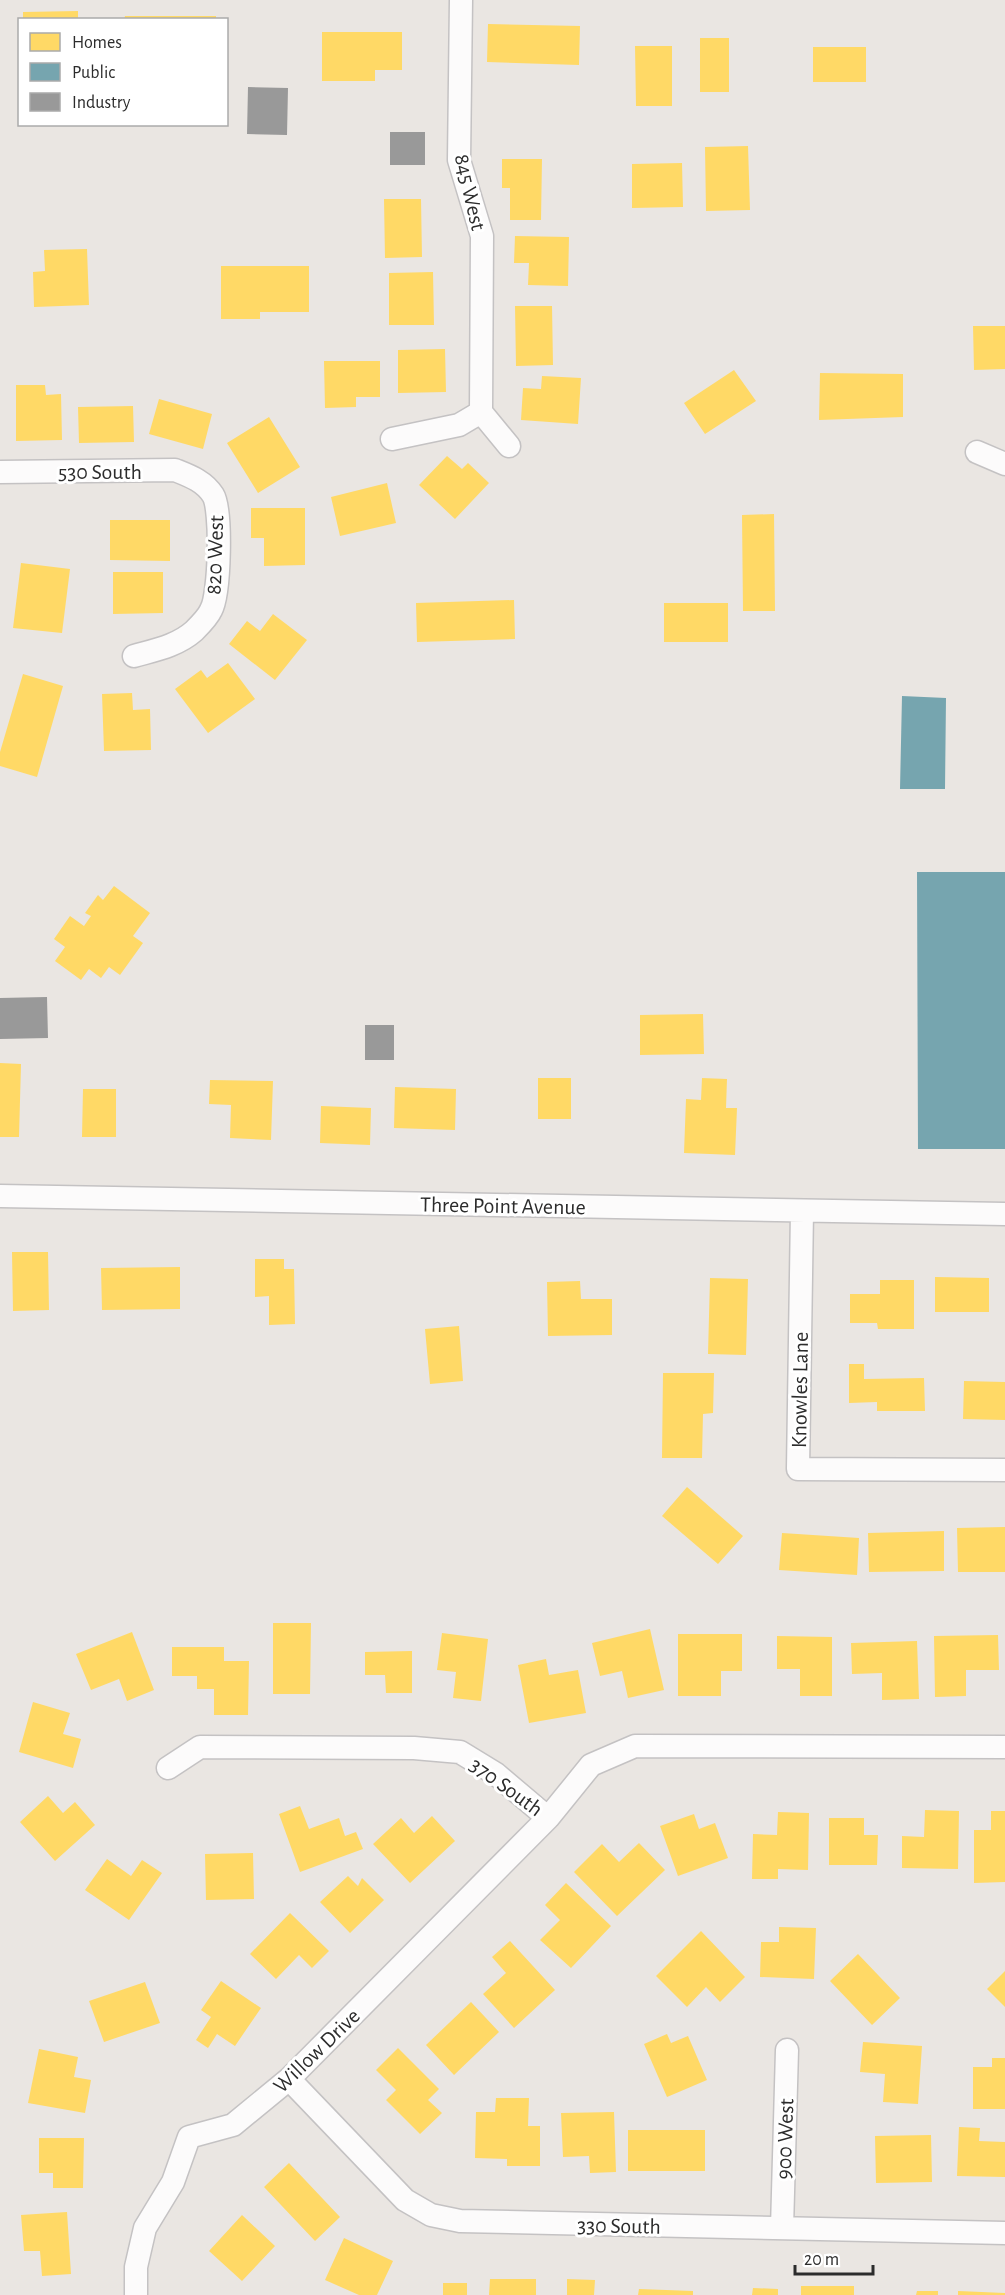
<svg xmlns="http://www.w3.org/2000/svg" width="1005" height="2295" font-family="'Alegreya Sans',sans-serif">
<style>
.homes{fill:#ffd966}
.public{fill:#76a5af}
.industry{fill:#999}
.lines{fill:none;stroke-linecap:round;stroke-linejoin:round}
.minor-casing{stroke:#c4c2c3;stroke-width:25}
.minor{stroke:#fcfbfb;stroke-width:22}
.labels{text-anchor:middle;stroke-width:6;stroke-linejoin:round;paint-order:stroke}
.street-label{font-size:22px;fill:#2c2c2c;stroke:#fff}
</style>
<rect width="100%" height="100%" fill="#eae6e2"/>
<!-- homes -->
<path class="homes" d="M 78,11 L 78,20 L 23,20 L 23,12 Z
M 125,16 L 216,16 L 216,20 L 124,20 Z
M 488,24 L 580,26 L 579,65 L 487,62 Z
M 322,32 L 402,32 L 402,70 L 375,70 L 375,81 L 322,81 Z
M 700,38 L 729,38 L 729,92 L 700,92 Z
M 635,46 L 672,46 L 672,106 L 636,106 Z
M 813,47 L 866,47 L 866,82 L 813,82 Z
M 748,146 L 750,210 L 706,211 L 705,147 Z
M 502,159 L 542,159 L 541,220 L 510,220 L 510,188 L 502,188 Z
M 682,163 L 683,207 L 632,208 L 632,164 Z
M 384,199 L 421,199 L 422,257 L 385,258 Z
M 515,236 L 569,237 L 568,286 L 528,285 L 529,263 L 514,263 Z
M 87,249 L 89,305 L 34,307 L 33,272 L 45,271 L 44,250 Z
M 221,266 L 309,266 L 309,312 L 260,312 L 260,319 L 221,319 Z
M 433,272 L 434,325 L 389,325 L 389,273 Z
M 515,306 L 552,306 L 553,365 L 516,366 Z
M 973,326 L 1005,326 L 1005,369 L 974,370 Z
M 445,349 L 446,392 L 398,393 L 398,350 Z
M 324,361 L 380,361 L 380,397 L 356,397 L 356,407 L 325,408 Z
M 734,370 L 756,401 L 705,434 L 684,403 Z
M 820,373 L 903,374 L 903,417 L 819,420 Z
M 542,376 L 581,378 L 578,424 L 521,420 L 523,388 L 541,389 Z
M 16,385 L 45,385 L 46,395 L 61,394 L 62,440 L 16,441 Z
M 159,399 L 212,414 L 203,449 L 149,434 Z
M 133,406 L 134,442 L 79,443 L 78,407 Z
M 269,417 L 300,467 L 258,493 L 227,443 Z
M 447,456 L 462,469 L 468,463 L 489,483 L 455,519 L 419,485 Z
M 387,483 L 396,523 L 340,536 L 331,497 Z
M 251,508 L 305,508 L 305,565 L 264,566 L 264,538 L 251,538 Z
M 774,514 L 775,611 L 743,611 L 742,515 Z
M 110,520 L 170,520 L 170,561 L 110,560 Z
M 21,563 L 70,569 L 62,633 L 13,628 Z
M 113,572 L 163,572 L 163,613 L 113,614 Z
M 514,600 L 515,639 L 417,642 L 416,603 Z
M 664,603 L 728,603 L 728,642 L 664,642 Z
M 273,614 L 307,640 L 275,680 L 229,644 L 247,621 L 260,631 Z
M 228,663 L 255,699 L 208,733 L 175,689 L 201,670 L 207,678 Z
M 23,674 L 63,686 L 37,777 L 0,766 L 0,752 Z
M 132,693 L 133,710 L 150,709 L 151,750 L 104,751 L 102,694 Z
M 114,886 L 150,913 L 133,936 L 143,943 L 120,975 L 109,967 L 101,978 L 89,969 L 81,980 L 55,961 L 65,947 L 54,939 L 70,916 L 84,926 L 91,916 L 85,913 L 98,895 L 103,900 Z
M 703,1014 L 704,1054 L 640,1055 L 640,1015 Z
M 0,1063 L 21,1064 L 19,1137 L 0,1137 Z
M 538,1078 L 571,1078 L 571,1119 L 538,1119 Z
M 702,1078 L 727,1079 L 726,1108 L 737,1108 L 735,1155 L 684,1153 L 686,1099 L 701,1100 Z
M 210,1080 L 273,1081 L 271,1140 L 230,1138 L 231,1105 L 209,1104 Z
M 395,1087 L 456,1089 L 455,1130 L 394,1128 Z
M 83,1089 L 116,1089 L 116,1137 L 82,1137 Z
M 321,1106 L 371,1108 L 370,1145 L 320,1143 Z
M 12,1252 L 48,1252 L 49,1310 L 13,1311 Z
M 255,1259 L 284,1259 L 284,1269 L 294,1269 L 295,1324 L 269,1325 L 269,1296 L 255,1297 Z
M 180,1267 L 180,1309 L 102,1310 L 101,1268 Z
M 935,1277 L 989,1278 L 989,1312 L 935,1312 Z
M 710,1278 L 748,1279 L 746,1355 L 708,1354 Z
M 880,1280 L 914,1280 L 914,1329 L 878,1329 L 877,1323 L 850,1323 L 850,1294 L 880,1294 Z
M 580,1281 L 581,1299 L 612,1299 L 612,1335 L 548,1336 L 547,1282 Z
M 459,1326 L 463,1381 L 430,1384 L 425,1329 Z
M 849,1364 L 864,1364 L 864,1379 L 924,1378 L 925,1411 L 877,1411 L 877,1402 L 849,1403 Z
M 663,1373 L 714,1373 L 713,1413 L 703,1414 L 702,1458 L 662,1458 Z
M 964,1381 L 1005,1382 L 1005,1420 L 963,1419 Z
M 687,1487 L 743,1536 L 718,1564 L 662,1516 Z
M 1005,1527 L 1005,1572 L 958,1572 L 957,1528 Z
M 944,1531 L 944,1571 L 869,1572 L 868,1533 Z
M 782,1533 L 859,1538 L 857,1575 L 779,1570 Z
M 273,1623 L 311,1623 L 310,1694 L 273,1694 Z
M 650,1629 L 664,1690 L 628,1698 L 622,1671 L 600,1676 L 592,1643 Z
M 132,1632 L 154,1690 L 127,1701 L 119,1679 L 91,1690 L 76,1654 Z
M 442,1633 L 488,1639 L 481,1701 L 453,1698 L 456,1672 L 437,1670 Z
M 678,1634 L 742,1634 L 742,1671 L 721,1671 L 721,1696 L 678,1696 Z
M 998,1635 L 999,1670 L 966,1670 L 966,1696 L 935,1697 L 934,1636 Z
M 777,1636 L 832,1637 L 832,1696 L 800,1696 L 800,1669 L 777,1669 Z
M 917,1641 L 919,1699 L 882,1700 L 882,1673 L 852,1674 L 851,1643 Z
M 172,1647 L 224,1647 L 224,1661 L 249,1661 L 248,1715 L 214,1715 L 214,1689 L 197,1689 L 197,1676 L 172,1676 Z
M 412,1651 L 412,1693 L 386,1693 L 385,1675 L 365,1675 L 365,1652 Z
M 546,1659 L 549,1675 L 578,1670 L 586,1713 L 529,1723 L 518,1665 Z
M 33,1702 L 70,1713 L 63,1734 L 81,1739 L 73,1768 L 19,1752 Z
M 48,1796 L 63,1813 L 75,1802 L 95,1825 L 55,1861 L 20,1822 Z
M 300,1806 L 309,1829 L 339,1818 L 345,1836 L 356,1832 L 363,1849 L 300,1872 L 279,1814 Z
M 925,1810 L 959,1811 L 958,1869 L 902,1868 L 902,1836 L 924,1837 Z
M 991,1811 L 1005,1811 L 1005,1882 L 974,1883 L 974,1830 L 991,1830 Z
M 778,1812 L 809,1813 L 808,1870 L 778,1869 L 778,1879 L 752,1879 L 753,1834 L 777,1835 Z
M 694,1814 L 699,1829 L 715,1823 L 728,1858 L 678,1876 L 660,1826 Z
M 432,1816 L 455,1841 L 410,1883 L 373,1844 L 401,1818 L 414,1833 Z
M 829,1818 L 864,1818 L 864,1835 L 878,1835 L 877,1865 L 829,1865 Z
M 639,1843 L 665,1870 L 617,1916 L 574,1872 L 602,1844 L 619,1862 Z
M 253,1853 L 254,1899 L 206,1900 L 205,1854 Z
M 107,1859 L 131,1876 L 142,1860 L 162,1873 L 129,1920 L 85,1890 Z
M 348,1876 L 358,1886 L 362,1878 L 384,1900 L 350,1933 L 320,1902 Z
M 566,1883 L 611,1926 L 571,1968 L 540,1940 L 560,1920 L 545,1905 Z
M 290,1913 L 329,1951 L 312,1968 L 299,1955 L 276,1979 L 250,1954 Z
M 779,1927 L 816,1928 L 814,1979 L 760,1977 L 761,1942 L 779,1942 Z
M 701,1931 L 745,1977 L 720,2002 L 706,1987 L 687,2007 L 656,1976 Z
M 510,1941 L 555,1990 L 514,2028 L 483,1994 L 506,1973 L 492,1957 Z
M 858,1954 L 900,1998 L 872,2025 L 830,1981 Z
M 1005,1971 L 1005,2007 L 987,1989 Z
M 221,1981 L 261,2008 L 235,2046 L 217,2034 L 208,2048 L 196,2040 L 211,2017 L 201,2010 Z
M 145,1982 L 160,2023 L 104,2042 L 89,2001 Z
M 471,2002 L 499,2032 L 454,2075 L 426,2045 Z
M 667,2034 L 671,2043 L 688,2036 L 707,2080 L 667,2097 L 644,2044 Z
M 863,2042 L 922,2046 L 918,2104 L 883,2102 L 885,2074 L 860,2072 Z
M 398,2048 L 439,2089 L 428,2100 L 442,2113 L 420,2134 L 386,2100 L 396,2090 L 376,2070 Z
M 39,2049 L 78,2057 L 74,2077 L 91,2080 L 85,2113 L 28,2103 Z
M 992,2058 L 1005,2058 L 1005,2109 L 973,2109 L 973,2067 L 992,2067 Z
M 496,2098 L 529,2098 L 528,2126 L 540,2126 L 540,2166 L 507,2166 L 507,2159 L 475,2158 L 476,2112 L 495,2112 Z
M 614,2112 L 616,2172 L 590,2173 L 589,2156 L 563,2157 L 561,2113 Z
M 959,2127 L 980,2128 L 979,2141 L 1005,2142 L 1005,2177 L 957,2176 Z
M 628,2130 L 705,2130 L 705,2171 L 628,2171 Z
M 931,2135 L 932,2182 L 876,2183 L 875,2136 Z
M 39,2138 L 84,2138 L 83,2188 L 53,2188 L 53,2173 L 39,2173 Z
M 289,2163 L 340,2217 L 315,2241 L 264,2187 Z
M 67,2212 L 71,2274 L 42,2276 L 40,2251 L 24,2251 L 21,2215 Z
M 242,2215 L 275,2246 L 242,2281 L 209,2251 Z
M 344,2238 L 393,2261 L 377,2295 L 359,2295 L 325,2280 Z
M 490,2279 L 536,2279 L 536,2295 L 489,2295 Z
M 567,2279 L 595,2280 L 594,2295 L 567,2295 Z
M 443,2283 L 467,2283 L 467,2295 L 443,2295 Z
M 801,2286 L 854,2286 L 854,2295 L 801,2295 Z
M 753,2288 L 778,2289 L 778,2295 L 752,2295 Z
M 639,2289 L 693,2291 L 693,2295 L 638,2295 Z
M 917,2291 L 938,2291 L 938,2295 L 916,2295 Z
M 958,2291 L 1005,2293 L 1005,2295 L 958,2295 Z"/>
<!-- public -->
<path class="public" d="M 902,696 L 946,698 L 945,789 L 900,789 Z
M 917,872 L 1005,872 L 1005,1149 L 918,1149 Z"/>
<!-- industry -->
<path class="industry" d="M 248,87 L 288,88 L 287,135 L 247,134 Z
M 390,132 L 425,132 L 425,165 L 390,165 Z
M 47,997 L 48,1038 L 0,1039 L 0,998 Z
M 365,1025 L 394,1025 L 394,1060 L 365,1060 Z"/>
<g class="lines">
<!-- minor casing -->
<g class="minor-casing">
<path id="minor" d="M 461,0 L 459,160 L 482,236 L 481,412 L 509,446
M 392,439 L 459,425 L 481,412
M 977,452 L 1005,464
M 0,472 L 175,470 C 190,476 204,481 213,495 C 222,509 220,594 211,610 C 208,617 199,626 194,631 C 177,646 155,650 134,656
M 0,1196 L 1005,1214
M 802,1211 L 798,1469 L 1005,1470
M 168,1768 L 200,1747 L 414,1748 L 460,1752 L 496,1774 L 548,1818 L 591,1765 L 635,1746 L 1005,1747
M 289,2079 L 405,2200 L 431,2215 L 460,2221 L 1005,2233
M 782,2228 L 787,2050
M 136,2295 L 136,2267 L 145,2228 L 173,2182 L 189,2137 L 233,2125 L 289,2079 L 548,1818"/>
</g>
<!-- minor -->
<use href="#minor" class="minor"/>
</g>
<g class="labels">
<!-- street labels -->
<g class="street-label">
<text transform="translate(471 192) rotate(77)" y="8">845 West</text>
<text x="100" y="479">530 South</text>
<text transform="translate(214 555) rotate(-88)" y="8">820 West</text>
<text transform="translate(503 1205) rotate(1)" y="8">Three Point Avenue</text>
<text transform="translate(799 1390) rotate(-89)" y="8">Knowles Lane</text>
<text transform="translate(507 1786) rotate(36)" y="8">370 South</text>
<text transform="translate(316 2050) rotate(-44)" y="8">Willow Drive</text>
<text transform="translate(784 2139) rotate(-88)" y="8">900 West</text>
<text transform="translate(619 2225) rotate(1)" y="8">330 South</text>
</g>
</g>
<!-- legend -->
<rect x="18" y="18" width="210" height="108" fill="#ffffff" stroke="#ababab" stroke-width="1.5"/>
<rect x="30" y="33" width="30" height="18" fill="#ffd966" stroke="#ababab" stroke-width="1.5"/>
<text x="72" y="48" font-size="18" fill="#2c2c2c">Homes</text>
<rect x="30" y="63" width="30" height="18" fill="#76a5af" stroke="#ababab" stroke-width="1.5"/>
<text x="72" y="78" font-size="18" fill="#2c2c2c">Public</text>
<rect x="30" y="93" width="30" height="18" fill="#999999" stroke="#ababab" stroke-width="1.5"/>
<text x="72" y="108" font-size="18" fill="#2c2c2c">Industry</text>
<!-- scale -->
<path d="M795 2265v9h78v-9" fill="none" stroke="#2c2c2c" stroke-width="3"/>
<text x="804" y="2265" font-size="18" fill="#2c2c2c" stroke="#ffffff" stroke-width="4.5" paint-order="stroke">20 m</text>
</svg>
